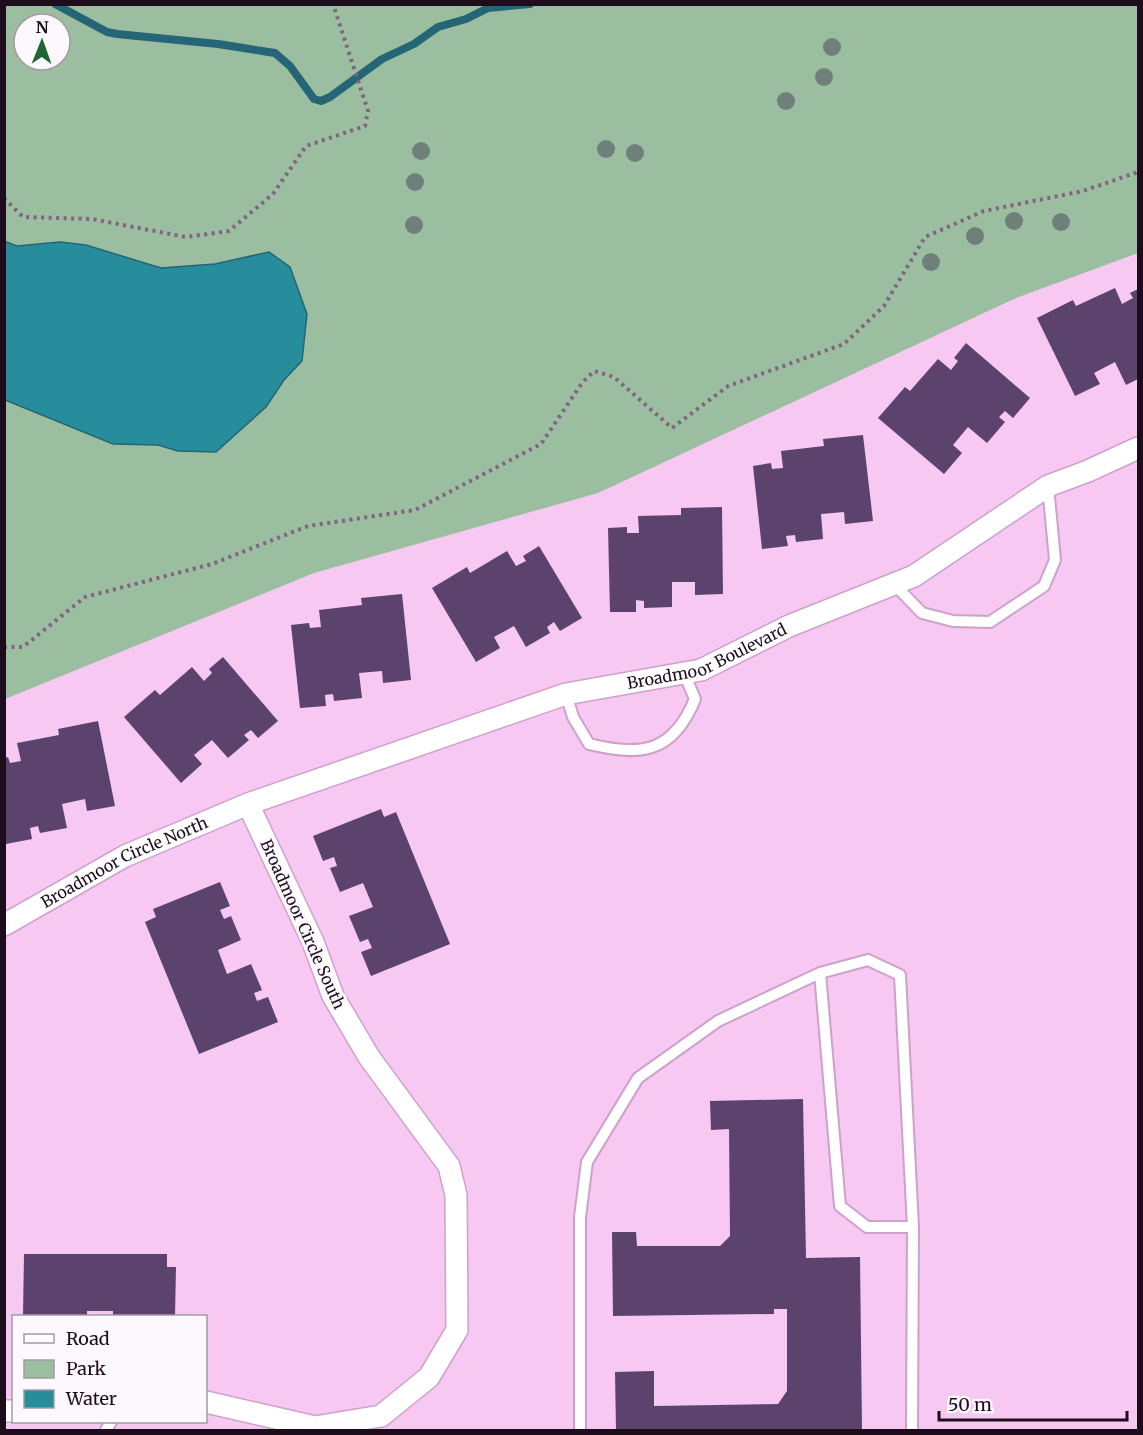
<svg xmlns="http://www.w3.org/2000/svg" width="1143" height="1435" font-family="Merriweather,serif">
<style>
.green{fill:#9bbea0;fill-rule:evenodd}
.water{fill:#278c9b;stroke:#246675;stroke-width:1.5}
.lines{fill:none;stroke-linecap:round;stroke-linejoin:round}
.stream{stroke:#246675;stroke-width:8}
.building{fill:#5b436e}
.lane-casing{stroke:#cea1ca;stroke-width:14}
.street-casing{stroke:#cea1ca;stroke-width:24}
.path{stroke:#81637f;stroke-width:4;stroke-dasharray:3 4.5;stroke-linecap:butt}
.lane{stroke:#fff;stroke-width:10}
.street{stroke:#fff;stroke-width:21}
.tree{fill:#6f807b}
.labels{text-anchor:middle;stroke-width:6;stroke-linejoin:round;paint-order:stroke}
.street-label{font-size:16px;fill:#1d0d1c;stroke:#fdf8fd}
</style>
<rect width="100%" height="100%" fill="#f6c8f2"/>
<!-- green -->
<path class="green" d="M 5,5 L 1138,5 L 1138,253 L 1016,298 L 598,493 L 314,573 L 5,699 ZM 24,24 L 60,24 L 60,60 L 24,60 Z"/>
<!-- water -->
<path class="water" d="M 4,241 L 17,246 L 60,242 L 86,245 L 161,268 L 215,264 L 269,252 L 290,267 L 307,314 L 302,361 L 284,380 L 266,407 L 216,452 L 178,451 L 158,445 L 113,444 L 5,400 Z"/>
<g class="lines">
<!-- stream -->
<path class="stream" d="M 55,4 L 107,32 L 117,34 L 218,44 L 275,53 L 290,66 L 314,99 L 321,101 L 330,97 L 382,59 L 414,44 L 438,27 L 466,19 L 488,8 L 530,4"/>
</g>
<!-- building -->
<path class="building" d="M 1115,288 L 1122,304 L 1133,298 L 1130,293 L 1138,289 L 1138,379 L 1126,385 L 1115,362 L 1094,373 L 1100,384 L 1075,396 L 1037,318 L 1073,300 L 1076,306 Z
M 966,343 L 1030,398 L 1013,418 L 1005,411 L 999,417 L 1005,422 L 987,443 L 968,427 L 953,445 L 962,453 L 944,474 L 878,418 L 905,387 L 910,391 L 938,359 L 951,370 L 958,361 L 954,358 Z
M 863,435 L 873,521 L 845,524 L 844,512 L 821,514 L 823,539 L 796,542 L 795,535 L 786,536 L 788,546 L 762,549 L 753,466 L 771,463 L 772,469 L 783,468 L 781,451 L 824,446 L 823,439 Z
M 722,507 L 723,594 L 695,595 L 695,582 L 672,582 L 672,607 L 644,608 L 644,601 L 636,600 L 636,612 L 610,612 L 608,528 L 627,527 L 627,533 L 639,533 L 638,516 L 681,515 L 681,508 Z
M 539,546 L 582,618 L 560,631 L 554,622 L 547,627 L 550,633 L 526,647 L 514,626 L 494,637 L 500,648 L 476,662 L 432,588 L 467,567 L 470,573 L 507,551 L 516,566 L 526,561 L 523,556 Z
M 402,594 L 411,680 L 383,683 L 382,671 L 359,673 L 362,698 L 334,701 L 333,694 L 325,695 L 326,706 L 300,708 L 291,625 L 309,623 L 310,628 L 321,627 L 319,610 L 362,605 L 361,598 Z
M 223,657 L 278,721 L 258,738 L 251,730 L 244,735 L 249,740 L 228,758 L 212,740 L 194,755 L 202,764 L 181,783 L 124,717 L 155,690 L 160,695 L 192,667 L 204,681 L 212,673 L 209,669 Z
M 98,721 L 115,806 L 87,811 L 85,799 L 62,804 L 67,828 L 40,833 L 38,826 L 30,828 L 32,839 L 6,844 L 4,834 L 4,758 L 8,757 L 10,763 L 21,761 L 17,743 L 59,735 L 58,729 Z
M 381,809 L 384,817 L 396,812 L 450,944 L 371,976 L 361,952 L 372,948 L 368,939 L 360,942 L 349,916 L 373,907 L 363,883 L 340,892 L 330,868 L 337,866 L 334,857 L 323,861 L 313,836 Z
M 220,882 L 230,906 L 220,910 L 224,919 L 231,916 L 241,940 L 218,950 L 227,974 L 251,964 L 262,990 L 254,993 L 257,1001 L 268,997 L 278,1022 L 199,1054 L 145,922 L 156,917 L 153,909 Z
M 803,1099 L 806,1258 L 860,1257 L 862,1430 L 616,1430 L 615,1372 L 654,1371 L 654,1406 L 778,1404 L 787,1391 L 787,1309 L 774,1309 L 774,1314 L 613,1316 L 612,1232 L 636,1232 L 637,1246 L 720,1246 L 730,1236 L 729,1129 L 711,1130 L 710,1101 Z
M 24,1254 L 167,1254 L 167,1267 L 176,1267 L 175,1316 L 113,1316 L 113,1311 L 87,1311 L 87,1316 L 23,1316 Z"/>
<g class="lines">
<!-- lane casing -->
<g class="lane-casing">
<path id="lane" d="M 894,584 L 922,613 L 953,621 L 990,622 L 1044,586 L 1055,560 L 1048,486
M 566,694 L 573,717 L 589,744 C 641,757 673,753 695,699 L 684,673
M 820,973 L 840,1206 L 867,1227 L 913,1227
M 106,1430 L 111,1422
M 580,1430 L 580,1217 L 587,1162 L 638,1078 L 718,1021 L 820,973 L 868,960 L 900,975 L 913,1227 L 912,1430"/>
</g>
<!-- street casing -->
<g class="street-casing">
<g id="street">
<path id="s1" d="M 4,925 L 125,856 L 248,804 L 566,694 L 701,670 L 789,626 L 914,576 L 1048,486 L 1088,471 L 1138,448"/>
<path d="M 206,1402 L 315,1427 L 381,1416 L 429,1377 L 457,1330 L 456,1195 L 449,1166 L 369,1057 L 333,996 L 313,942 L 248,804"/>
<path d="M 4,1411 L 14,1411"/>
</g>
</g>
<!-- path -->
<path class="path" d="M 4,198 L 23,217 L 92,219 L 186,237 L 229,231 L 273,194 L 306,146 L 365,126 L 368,111 L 333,4
M 4,647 L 23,647 L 85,597 L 212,564 L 308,526 L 415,510 L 541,444 L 582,383 L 594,371 L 614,377 L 672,428 L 728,386 L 844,344 L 884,306 L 925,237 L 984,211 L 1083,191 L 1138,172"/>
<!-- lane -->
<use href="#lane" class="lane"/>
<!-- street -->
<use href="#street" class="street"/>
</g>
<!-- trees -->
<g class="tree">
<circle cx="832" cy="47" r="9"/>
<circle cx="824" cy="77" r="9"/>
<circle cx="786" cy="101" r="9"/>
<circle cx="606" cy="149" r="9"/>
<circle cx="421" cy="151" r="9"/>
<circle cx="635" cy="153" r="9"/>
<circle cx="415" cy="182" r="9"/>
<circle cx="1014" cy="221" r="9"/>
<circle cx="1061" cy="222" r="9"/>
<circle cx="414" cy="225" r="9"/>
<circle cx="975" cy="236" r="9"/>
<circle cx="931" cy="262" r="9"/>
</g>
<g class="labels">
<!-- street labels -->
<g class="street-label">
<text dy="6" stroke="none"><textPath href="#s1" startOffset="756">Broadmoor Boulevard</textPath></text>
<text dy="6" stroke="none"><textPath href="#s1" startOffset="136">Broadmoor Circle North</textPath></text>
<text transform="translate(303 924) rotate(66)" y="6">Broadmoor Circle South</text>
</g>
</g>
<!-- border -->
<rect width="1143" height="1435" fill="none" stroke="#1d0d1c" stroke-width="12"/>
<!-- legend -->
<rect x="12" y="1315" width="195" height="108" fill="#fdf8fd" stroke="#a39aa3" stroke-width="1.5"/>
<rect x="24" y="1334" width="30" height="9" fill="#ffffff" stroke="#a39aa3" stroke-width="1.5"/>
<text x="66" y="1345" font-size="18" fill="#1d0d1c">Road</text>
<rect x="24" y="1360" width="30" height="18" fill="#9bbea0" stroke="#a39aa3" stroke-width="1.5"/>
<text x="66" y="1375" font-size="18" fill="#1d0d1c">Park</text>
<rect x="24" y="1390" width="30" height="18" fill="#278c9b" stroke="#a39aa3" stroke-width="1.5"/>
<text x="66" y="1405" font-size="18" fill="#1d0d1c">Water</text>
<!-- north arrow -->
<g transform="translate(42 42) rotate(1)"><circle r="28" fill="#fdf8fd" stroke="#a39aa3" stroke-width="1.5"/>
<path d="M0-4.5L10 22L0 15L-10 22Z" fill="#1e6633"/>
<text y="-9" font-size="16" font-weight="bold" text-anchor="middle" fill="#1d0d1c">N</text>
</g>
<!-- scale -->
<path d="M939 1411v9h188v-9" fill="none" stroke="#1d0d1c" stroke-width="3"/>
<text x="948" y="1411" font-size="18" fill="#1d0d1c" stroke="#fdf8fd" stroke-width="4.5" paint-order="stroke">50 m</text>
</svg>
